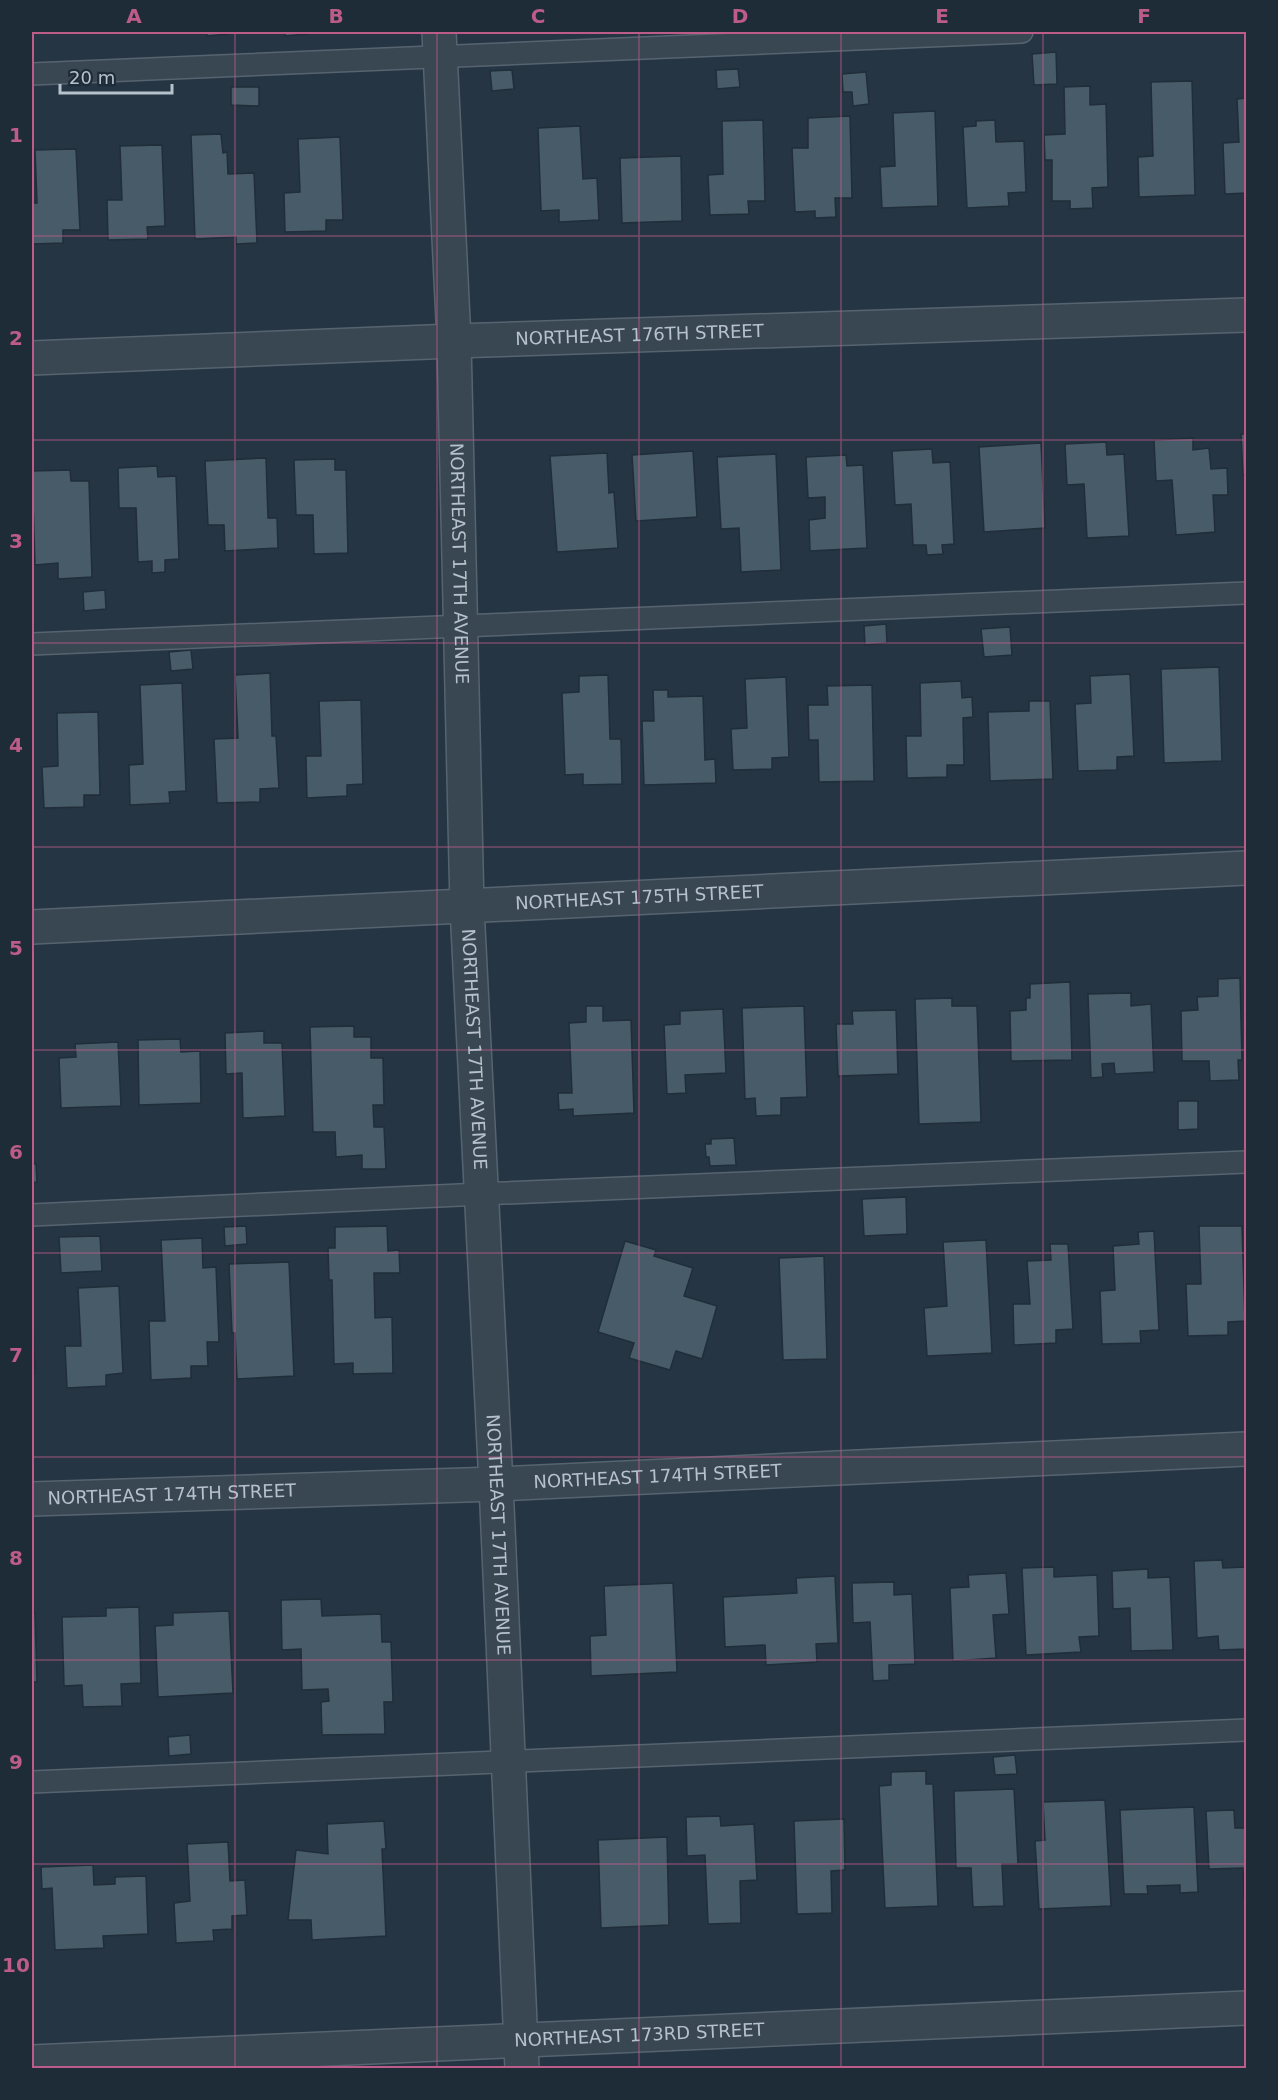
<svg xmlns="http://www.w3.org/2000/svg" width="1278" height="2100" font-family="'DejaVu Sans',sans-serif">
<style>
.building{fill:#485b69;stroke:#202e3a;stroke-width:1.5}
.lines{fill:none;stroke-linecap:round;stroke-linejoin:round}
.service-casing{stroke:#576470;stroke-width:24}
.minor-casing{stroke:#576470;stroke-width:36}
.service{stroke:#394752;stroke-width:21}
.minor{stroke:#394752;stroke-width:33}
.grid{fill:none;stroke:#bd5c88;stroke-width:1.5;stroke-opacity:0.55}
.labels{text-anchor:middle;stroke-width:4.5;stroke-linejoin:round;paint-order:stroke}
.street-label{font-size:18px;fill:#b6c1cc;stroke:#1e2c38}
.neatline{fill:none;stroke:#bd5c88;stroke-width:2}
.grid-label{font-size:20px;text-anchor:middle;font-weight:bold;fill:#bd5c88}
</style>
<rect width="100%" height="100%" fill="#253543"/>
<!-- building -->
<path class="building" d="M 207,32 L 229,32 L 229,34 L 207,36 Z
M 285,32 L 307,32 L 307,34 L 285,36 Z
M 1056,52 L 1057,84 L 1034,85 L 1032,54 Z
M 738,69 L 740,87 L 717,89 L 716,70 Z
M 512,70 L 514,89 L 492,91 L 490,71 Z
M 866,72 L 869,104 L 853,106 L 852,92 L 843,92 L 842,74 Z
M 1192,81 L 1195,195 L 1139,197 L 1138,157 L 1153,156 L 1151,82 Z
M 1090,86 L 1090,105 L 1106,104 L 1108,187 L 1092,188 L 1093,208 L 1070,209 L 1070,201 L 1052,201 L 1052,160 L 1045,160 L 1044,135 L 1065,134 L 1064,87 Z
M 231,87 L 259,87 L 259,106 L 231,105 Z
M 1246,98 L 1246,193 L 1225,194 L 1223,143 L 1239,142 L 1237,99 Z
M 935,111 L 938,206 L 882,208 L 880,167 L 895,166 L 893,113 Z
M 850,116 L 852,198 L 835,198 L 836,217 L 815,218 L 815,211 L 795,212 L 792,148 L 808,148 L 808,118 Z
M 763,120 L 765,201 L 748,201 L 749,214 L 710,215 L 708,175 L 723,174 L 722,121 Z
M 995,120 L 996,142 L 1024,141 L 1026,192 L 1008,193 L 1009,206 L 967,208 L 963,127 L 976,126 L 976,121 Z
M 580,126 L 583,179 L 597,178 L 599,220 L 559,222 L 559,210 L 541,211 L 538,128 Z
M 221,134 L 223,153 L 227,152 L 228,174 L 254,173 L 257,243 L 236,244 L 236,237 L 195,239 L 191,135 Z
M 340,137 L 343,220 L 326,220 L 326,231 L 285,232 L 284,193 L 300,192 L 298,139 Z
M 162,145 L 165,226 L 147,227 L 148,239 L 108,240 L 107,200 L 122,200 L 120,146 Z
M 76,149 L 80,230 L 63,230 L 63,243 L 32,244 L 32,203 L 37,203 L 35,150 Z
M 681,156 L 682,221 L 622,223 L 620,158 Z
M 1241,434 L 1246,434 L 1246,474 L 1243,475 Z
M 1193,438 L 1193,450 L 1209,448 L 1211,469 L 1227,468 L 1228,495 L 1213,495 L 1215,532 L 1176,535 L 1172,480 L 1156,481 L 1154,440 Z
M 1106,442 L 1107,455 L 1124,454 L 1129,536 L 1087,538 L 1084,484 L 1067,485 L 1065,444 Z
M 1041,443 L 1045,528 L 984,532 L 979,447 Z
M 932,449 L 933,463 L 950,462 L 954,544 L 942,545 L 943,554 L 927,555 L 926,545 L 913,545 L 911,504 L 895,505 L 892,451 Z
M 693,451 L 697,517 L 636,521 L 632,455 Z
M 607,453 L 609,493 L 614,492 L 618,548 L 557,552 L 550,456 Z
M 776,454 L 781,570 L 741,572 L 739,528 L 721,529 L 717,457 Z
M 846,455 L 847,466 L 863,465 L 867,548 L 810,551 L 809,520 L 825,518 L 825,497 L 808,498 L 806,457 Z
M 266,458 L 268,518 L 277,518 L 278,548 L 225,551 L 224,525 L 208,525 L 205,461 Z
M 335,459 L 335,470 L 346,470 L 348,553 L 314,554 L 313,515 L 296,515 L 294,460 Z
M 157,466 L 158,477 L 176,476 L 179,559 L 165,560 L 165,572 L 152,573 L 152,561 L 138,562 L 136,508 L 119,508 L 118,468 Z
M 70,470 L 71,481 L 89,481 L 92,577 L 58,579 L 58,563 L 35,565 L 32,471 Z
M 105,590 L 106,609 L 84,611 L 83,592 Z
M 886,624 L 887,643 L 865,645 L 864,626 Z
M 1010,627 L 1012,655 L 984,657 L 981,629 Z
M 191,650 L 193,669 L 171,671 L 169,652 Z
M 1219,667 L 1222,761 L 1164,763 L 1161,669 Z
M 270,673 L 272,736 L 276,736 L 279,788 L 260,789 L 260,802 L 217,803 L 214,739 L 238,738 L 235,675 Z
M 1130,674 L 1134,756 L 1117,757 L 1117,770 L 1078,771 L 1075,704 L 1091,703 L 1090,676 Z
M 608,675 L 610,739 L 621,739 L 622,784 L 583,785 L 583,774 L 565,775 L 562,693 L 579,692 L 579,676 Z
M 786,677 L 789,757 L 772,758 L 772,769 L 733,770 L 731,729 L 747,728 L 745,679 Z
M 961,681 L 962,698 L 972,697 L 973,717 L 963,718 L 964,765 L 947,765 L 947,777 L 907,778 L 906,736 L 921,736 L 920,683 Z
M 182,683 L 186,791 L 169,792 L 170,803 L 130,805 L 129,765 L 143,764 L 140,685 Z
M 872,685 L 874,781 L 819,782 L 818,740 L 809,740 L 808,705 L 828,705 L 827,686 Z
M 653,690 L 668,690 L 668,697 L 703,696 L 705,760 L 715,759 L 716,783 L 644,785 L 642,721 L 654,721 Z
M 361,700 L 363,784 L 347,785 L 347,796 L 307,798 L 306,756 L 321,756 L 319,701 Z
M 1029,701 L 1050,701 L 1053,779 L 990,781 L 988,712 L 1029,711 Z
M 98,712 L 100,795 L 84,795 L 84,807 L 44,808 L 42,767 L 58,766 L 57,713 Z
M 1240,978 L 1242,1060 L 1238,1060 L 1239,1080 L 1210,1081 L 1209,1061 L 1182,1061 L 1181,1011 L 1198,1010 L 1197,997 L 1218,996 L 1218,979 Z
M 1070,982 L 1072,1060 L 1011,1061 L 1010,1011 L 1026,1010 L 1026,998 L 1030,998 L 1030,984 Z
M 1131,993 L 1131,1006 L 1151,1004 L 1154,1072 L 1115,1074 L 1114,1063 L 1102,1064 L 1103,1077 L 1091,1078 L 1088,994 Z
M 952,998 L 952,1006 L 977,1006 L 981,1122 L 919,1124 L 915,999 Z
M 586,1006 L 603,1006 L 603,1021 L 631,1020 L 634,1113 L 573,1116 L 573,1109 L 559,1110 L 558,1093 L 572,1093 L 569,1023 L 586,1022 Z
M 804,1006 L 807,1097 L 781,1098 L 781,1115 L 756,1116 L 755,1098 L 745,1099 L 742,1008 Z
M 723,1009 L 726,1073 L 685,1075 L 686,1093 L 667,1094 L 664,1025 L 680,1024 L 680,1011 Z
M 896,1010 L 898,1074 L 838,1076 L 836,1024 L 853,1024 L 852,1011 Z
M 354,1026 L 354,1037 L 371,1037 L 371,1058 L 383,1058 L 384,1105 L 373,1105 L 374,1127 L 384,1127 L 386,1169 L 362,1169 L 362,1155 L 336,1157 L 335,1132 L 313,1132 L 310,1027 Z
M 264,1031 L 264,1043 L 282,1043 L 285,1116 L 243,1118 L 242,1073 L 226,1074 L 225,1033 Z
M 180,1039 L 181,1052 L 200,1051 L 201,1103 L 139,1105 L 138,1040 Z
M 118,1042 L 121,1106 L 61,1108 L 59,1058 L 76,1057 L 75,1044 Z
M 1178,1101 L 1198,1101 L 1198,1129 L 1178,1130 Z
M 734,1138 L 736,1165 L 710,1166 L 709,1157 L 706,1157 L 705,1144 L 711,1144 L 711,1139 Z
M 32,1164 L 36,1164 L 37,1182 L 32,1183 Z
M 906,1197 L 907,1234 L 864,1236 L 862,1199 Z
M 246,1226 L 247,1244 L 225,1246 L 224,1227 Z
M 387,1226 L 388,1251 L 399,1250 L 400,1273 L 374,1273 L 375,1318 L 392,1317 L 393,1373 L 353,1374 L 353,1363 L 334,1364 L 332,1280 L 329,1280 L 328,1248 L 335,1248 L 335,1227 Z
M 1199,1226 L 1242,1226 L 1245,1321 L 1228,1322 L 1228,1335 L 1188,1336 L 1186,1284 L 1201,1284 Z
M 1154,1231 L 1159,1330 L 1140,1331 L 1141,1343 L 1102,1344 L 1100,1291 L 1115,1290 L 1113,1246 L 1139,1244 L 1138,1232 Z
M 100,1236 L 102,1271 L 61,1273 L 59,1237 Z
M 202,1238 L 203,1268 L 216,1267 L 219,1342 L 207,1342 L 208,1366 L 191,1366 L 191,1378 L 151,1380 L 149,1321 L 165,1321 L 161,1240 Z
M 986,1240 L 992,1353 L 927,1356 L 924,1308 L 947,1306 L 943,1242 Z
M 625,1241 L 656,1250 L 654,1256 L 693,1268 L 684,1296 L 717,1306 L 702,1359 L 676,1351 L 670,1370 L 629,1358 L 634,1343 L 598,1332 Z
M 1050,1244 L 1068,1244 L 1073,1329 L 1056,1330 L 1056,1343 L 1014,1345 L 1013,1304 L 1030,1304 L 1027,1261 L 1051,1260 Z
M 824,1256 L 827,1359 L 783,1360 L 779,1258 Z
M 289,1262 L 294,1376 L 237,1379 L 235,1333 L 232,1333 L 229,1264 Z
M 119,1286 L 123,1373 L 106,1375 L 106,1386 L 67,1388 L 65,1346 L 81,1346 L 78,1288 Z
M 32,1303 L 35,1373 L 32,1373 Z
M 1222,1560 L 1223,1568 L 1246,1567 L 1246,1649 L 1219,1650 L 1218,1636 L 1197,1638 L 1194,1561 Z
M 1054,1567 L 1054,1577 L 1097,1575 L 1099,1636 L 1079,1637 L 1081,1652 L 1026,1655 L 1022,1568 Z
M 1148,1569 L 1148,1578 L 1170,1577 L 1173,1650 L 1131,1651 L 1130,1608 L 1113,1609 L 1112,1571 Z
M 1006,1573 L 1009,1614 L 993,1615 L 996,1658 L 953,1661 L 950,1588 L 969,1587 L 968,1575 Z
M 835,1576 L 838,1643 L 816,1644 L 817,1662 L 766,1665 L 765,1645 L 725,1647 L 723,1597 L 797,1593 L 796,1578 Z
M 894,1582 L 894,1595 L 912,1594 L 915,1664 L 889,1665 L 889,1680 L 873,1681 L 870,1622 L 853,1623 L 852,1583 Z
M 673,1583 L 677,1672 L 591,1676 L 590,1636 L 606,1635 L 604,1586 Z
M 321,1599 L 322,1616 L 381,1614 L 382,1642 L 391,1642 L 393,1702 L 384,1702 L 385,1734 L 322,1735 L 321,1702 L 329,1701 L 328,1689 L 302,1690 L 301,1649 L 282,1650 L 281,1600 Z
M 139,1607 L 141,1683 L 121,1684 L 122,1706 L 83,1707 L 82,1685 L 64,1686 L 62,1617 L 106,1616 L 106,1608 Z
M 229,1611 L 233,1693 L 158,1697 L 155,1626 L 173,1625 L 173,1613 Z
M 32,1613 L 35,1613 L 37,1682 L 32,1682 Z
M 190,1735 L 191,1754 L 169,1756 L 168,1737 Z
M 1015,1755 L 1017,1774 L 995,1775 L 993,1757 Z
M 926,1771 L 926,1784 L 933,1784 L 938,1906 L 885,1908 L 879,1786 L 891,1785 L 891,1772 Z
M 1014,1789 L 1018,1864 L 1002,1864 L 1004,1906 L 973,1907 L 971,1868 L 956,1868 L 954,1791 Z
M 1105,1800 L 1111,1906 L 1039,1909 L 1035,1841 L 1045,1840 L 1043,1802 Z
M 1194,1807 L 1198,1892 L 1180,1893 L 1180,1885 L 1147,1886 L 1148,1894 L 1124,1894 L 1120,1810 Z
M 1234,1810 L 1235,1828 L 1246,1828 L 1246,1898 L 1244,1898 L 1243,1868 L 1209,1869 L 1206,1811 Z
M 720,1816 L 721,1826 L 754,1824 L 757,1880 L 740,1881 L 741,1923 L 708,1924 L 705,1855 L 687,1856 L 686,1817 Z
M 844,1819 L 845,1870 L 831,1871 L 832,1913 L 797,1914 L 794,1821 Z
M 384,1821 L 386,1849 L 382,1849 L 386,1936 L 312,1940 L 311,1920 L 288,1920 L 296,1850 L 328,1854 L 327,1824 Z
M 667,1837 L 669,1925 L 601,1928 L 598,1840 Z
M 228,1842 L 230,1881 L 245,1880 L 247,1915 L 232,1916 L 232,1929 L 213,1930 L 214,1941 L 176,1943 L 174,1903 L 190,1901 L 187,1844 Z
M 93,1865 L 94,1885 L 115,1884 L 115,1877 L 146,1876 L 148,1934 L 103,1936 L 104,1948 L 55,1950 L 52,1888 L 42,1889 L 41,1867 Z"/>
<g class="lines">
<!-- service casing -->
<g class="service-casing">
<path id="service" d="M 32,74 L 1022,32
M 32,644 L 1246,593
M 32,1215 L 481,1194 L 1246,1162
M 32,1782 L 1246,1730"/>
</g>
<!-- minor casing -->
<g class="minor-casing">
<g id="minor">
<path id="s1" d="M 439,32 L 454,341 L 467,907 L 496,1484 L 522,2068"/>
<path id="s2" d="M 32,358 L 454,341 L 1246,315"/>
<path id="s3" d="M 32,927 L 1246,868"/>
<path id="s4" d="M 32,1499 L 496,1484 L 1246,1449"/>
<path id="s5" d="M 32,2062 L 1246,2008"/>
</g>
</g>
<!-- service -->
<use href="#service" class="service"/>
<!-- minor -->
<use href="#minor" class="minor"/>
</g>
<!-- grid -->
<path class="grid" d="M 235,32 L 235,2068M 437,32 L 437,2068M 639,32 L 639,2068M 841,32 L 841,2068M 1043,32 L 1043,2068M 32,236 L 1246,236M 32,440 L 1246,440M 32,643 L 1246,643M 32,847 L 1246,847M 32,1050 L 1246,1050M 32,1253 L 1246,1253M 32,1457 L 1246,1457M 32,1660 L 1246,1660M 32,1864 L 1246,1864"/>
<g class="labels">
<!-- street labels -->
<g class="street-label">
<text dy="6" stroke="none"><textPath href="#s2" startOffset="608">NORTHEAST 176TH STREET</textPath></text>
<text dy="6" stroke="none"><textPath href="#s1" startOffset="532">NORTHEAST 17TH AVENUE</textPath></text>
<text dy="6" stroke="none"><textPath href="#s3" startOffset="608">NORTHEAST 175TH STREET</textPath></text>
<text dy="6" stroke="none"><textPath href="#s1" startOffset="1018">NORTHEAST 17TH AVENUE</textPath></text>
<text dy="6" stroke="none"><textPath href="#s4" startOffset="626">NORTHEAST 174TH STREET</textPath></text>
<text dy="6" stroke="none"><textPath href="#s4" startOffset="140">NORTHEAST 174TH STREET</textPath></text>
<text dy="6" stroke="none"><textPath href="#s1" startOffset="1504">NORTHEAST 17TH AVENUE</textPath></text>
<text dy="6" stroke="none"><textPath href="#s5" startOffset="608">NORTHEAST 173RD STREET</textPath></text>
</g>
</g>
<!-- border -->
<rect width="1278" height="2100" fill="none" stroke="#1e2c38" stroke-width="66"/>
<!-- scale -->
<path d="M60 84v9h112v-9" fill="none" stroke="#b6c1cc" stroke-width="3"/>
<text x="69" y="84" font-size="18" fill="#b6c1cc" stroke="#1e2c38" stroke-width="4.5" paint-order="stroke">20 m</text>
<rect x="33" y="33" width="1212" height="2034" class="neatline"/>
<g class="grid-label">
<text x="134" y="23">A</text>
<text x="336" y="23">B</text>
<text x="538" y="23">C</text>
<text x="740" y="23">D</text>
<text x="942" y="23">E</text>
<text x="1144" y="23">F</text>
<text x="16" y="142">1</text>
<text x="16" y="345">2</text>
<text x="16" y="548">3</text>
<text x="16" y="752">4</text>
<text x="16" y="955">5</text>
<text x="16" y="1159">6</text>
<text x="16" y="1362">7</text>
<text x="16" y="1565">8</text>
<text x="16" y="1769">9</text>
<text x="16" y="1972">10</text>
</g>
</svg>
